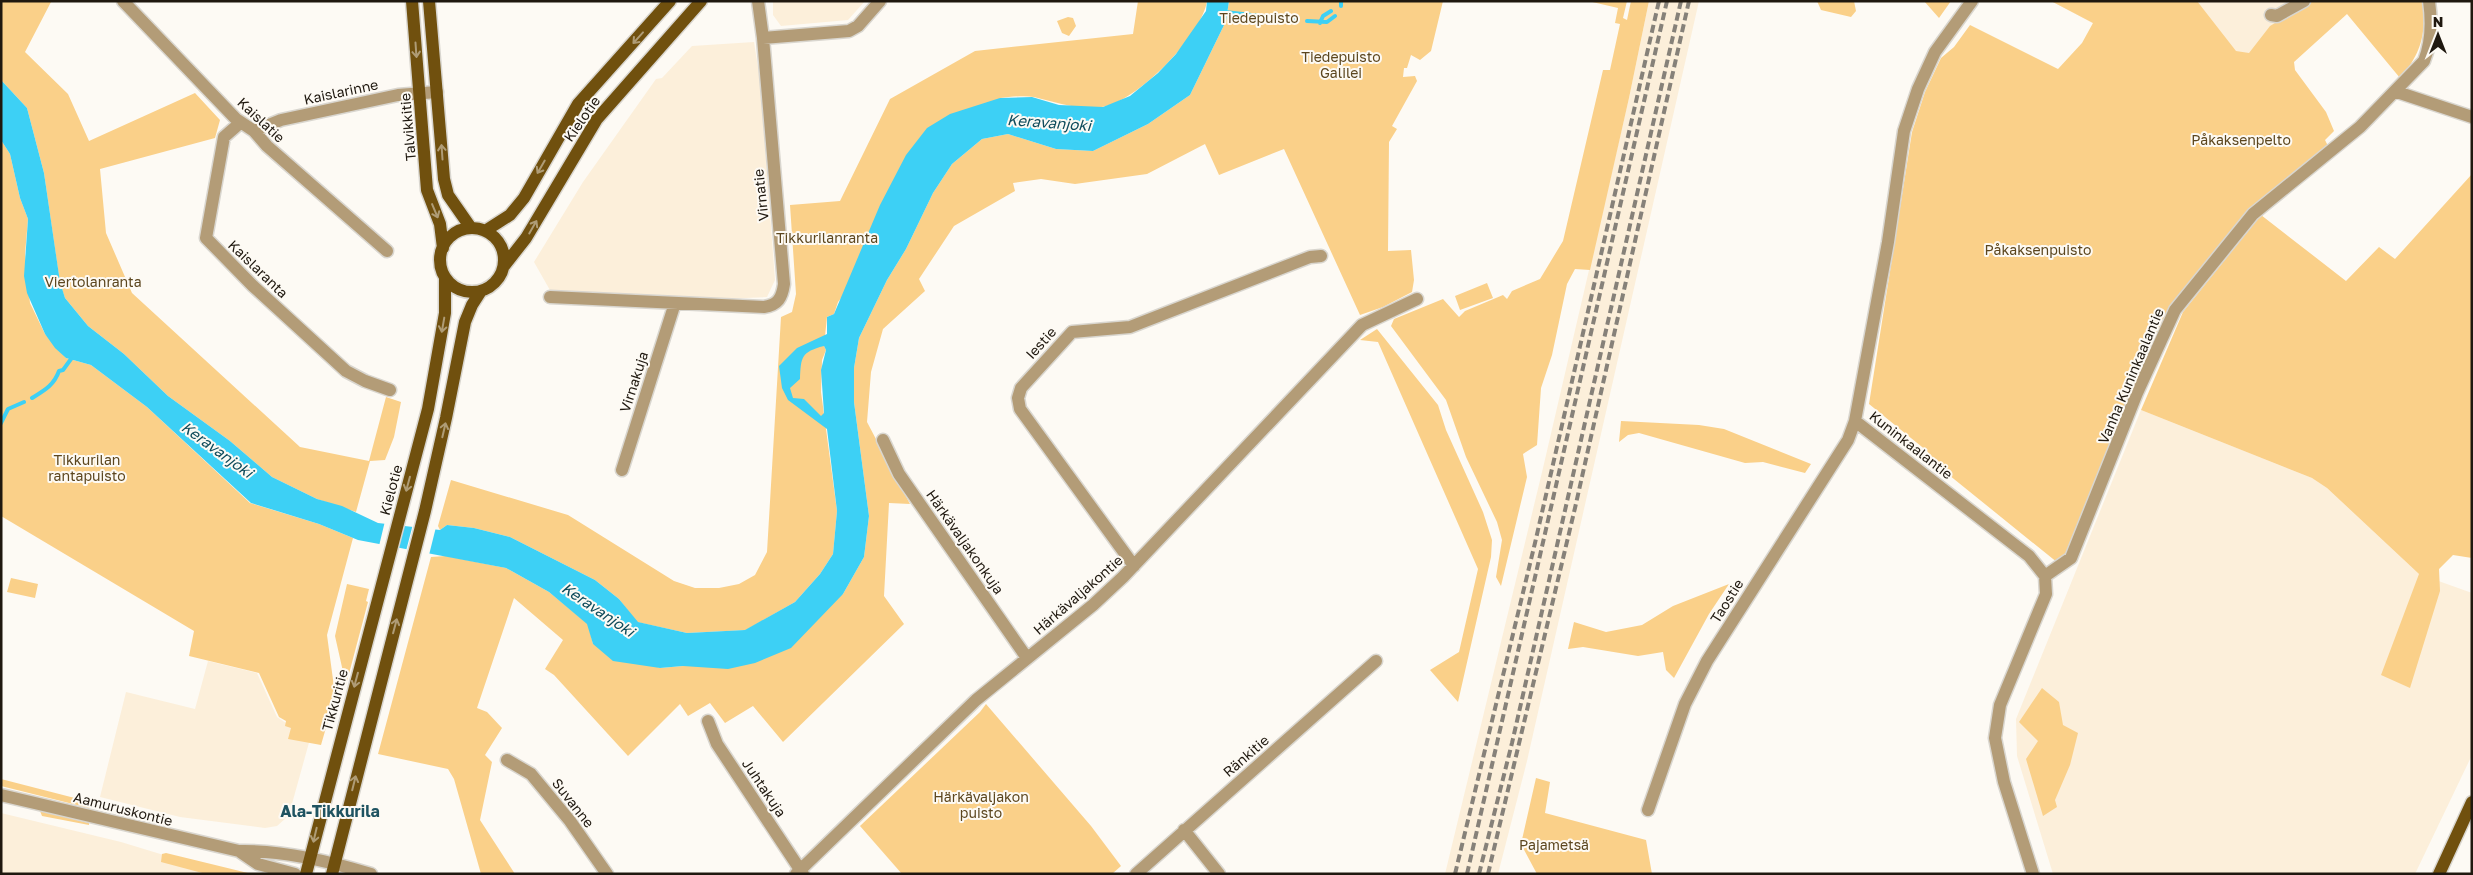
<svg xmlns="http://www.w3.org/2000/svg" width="2473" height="875" font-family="'Golos Text',sans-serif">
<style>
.built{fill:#fcefda}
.green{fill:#fad089}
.water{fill:#3dd0f5;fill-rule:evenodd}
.pier{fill:#fdfaf4}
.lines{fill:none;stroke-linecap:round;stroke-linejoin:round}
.stream{stroke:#3dd0f5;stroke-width:4}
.minor-casing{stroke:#d9d6cf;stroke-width:15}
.major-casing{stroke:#d9d6cf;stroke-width:15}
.minor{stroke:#b39c77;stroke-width:12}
.major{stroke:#70500e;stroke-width:12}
.rail{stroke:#868179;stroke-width:4;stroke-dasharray:8 4;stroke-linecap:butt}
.oneway{stroke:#af9c76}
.labels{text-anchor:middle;stroke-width:4;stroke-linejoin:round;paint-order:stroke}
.park-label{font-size:14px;fill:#5c461e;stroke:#fdfaf4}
.street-label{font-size:14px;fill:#1f180f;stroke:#fdfaf4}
.water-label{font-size:15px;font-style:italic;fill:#0e4b5b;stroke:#fdfaf4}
.quarter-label{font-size:16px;font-weight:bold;fill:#1e5361;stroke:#fdfaf4}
</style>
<rect width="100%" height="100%" fill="#fdfaf4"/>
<!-- built -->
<path class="built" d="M 773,1 L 865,1 L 848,20 L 781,26 L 773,15 Z
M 1649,1 L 1699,1 L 1527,761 L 1498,874 L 1445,874 L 1543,468 L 1629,98 Z
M 2051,1 L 2359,1 L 2281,73 L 2098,26 Z
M 754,42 L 760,80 L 775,280 L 767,297 L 720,299 L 551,292 L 534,262 L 583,182 L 656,79 L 662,78 L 692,46 Z
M 2141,410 L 2312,478 L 2327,488 L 2419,574 L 2472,593 L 2472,755 L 2415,874 L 2053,874 L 2017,756 L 2016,719 Z
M 208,661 L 257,673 L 277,717 L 310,739 L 290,811 L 286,818 L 277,826 L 265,828 L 180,817 L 100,797 L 126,692 L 195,709 Z
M 1,813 L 121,842 L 226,874 L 1,874 Z"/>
<!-- green -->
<path class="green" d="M 1,1 L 51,2 L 25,52 L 68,94 L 89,141 L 195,93 L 220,120 L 215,138 L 100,169 L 106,233 L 132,293 L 300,447 L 369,461 L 386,397 L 401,402 L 394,437 L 385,460 L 370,461 L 356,512 L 317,499 L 272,477 L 230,441 L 168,396 L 124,354 L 88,326 L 65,298 L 60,283 L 44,173 L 27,108 L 1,80 Z
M 1138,1 L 1207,1 C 1202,35 1137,102 1102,107 C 1079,111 1056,102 1034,97 C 1024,95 1010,97 1000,98 L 838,302 L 834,314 L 827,317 L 824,346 L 826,350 L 822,360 L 821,392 L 837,511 L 833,554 L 820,574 L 795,602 L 746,630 L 687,633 L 637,622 L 619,599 L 595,580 L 510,537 L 474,528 L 447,525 L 440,530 L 438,526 L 451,480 L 568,515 L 674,581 L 695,588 L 719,588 L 739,584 L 755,575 L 767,552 L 781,317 L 792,312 L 796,294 L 790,205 L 840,201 L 890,99 L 975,51 L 1133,34 Z
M 1229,1 L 1443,1 L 1431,51 L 1420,60 L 1411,55 L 1407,68 L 1404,68 L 1403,77 L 1415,76 L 1417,81 L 1392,126 L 1397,129 L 1389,142 L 1388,251 L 1411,250 L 1414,280 L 1412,292 L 1383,307 L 1360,315 L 1284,149 L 1219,175 L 1205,144 L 1147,174 L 1075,184 L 1041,179 L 1013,183 L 1015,191 L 954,226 L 919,279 L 925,291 L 883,329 L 871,372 L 867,422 L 910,504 L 889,503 L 884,596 L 904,624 L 783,742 L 753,706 L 725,723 L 710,703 L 688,716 L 680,704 L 628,756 L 554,675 L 545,669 L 563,640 L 514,598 L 477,708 L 487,712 L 502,728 L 485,755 L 492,762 L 480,820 L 515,874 L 481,874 L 454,779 L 448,769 L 378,754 L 431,557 L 446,556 L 506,568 L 549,592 L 588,624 L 593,644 L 660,668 L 683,666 L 843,594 L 864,557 L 869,516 L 854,402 L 854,368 L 859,338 L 887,280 L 906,249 L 933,193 L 952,164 L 982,139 L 1008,134 L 1056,149 L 1093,151 L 1148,124 L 1190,95 L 1226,21 Z
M 1588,1 L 1627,1 L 1623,18 L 1627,20 L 1631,1 L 1649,1 L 1629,98 L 1590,270 L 1575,269 L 1567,284 L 1552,355 L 1541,388 L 1537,445 L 1523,454 L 1527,477 L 1501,586 L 1496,577 L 1502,540 L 1497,522 L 1466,457 L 1446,400 L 1391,326 L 1394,319 L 1443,299 L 1459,317 L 1465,311 L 1503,295 L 1507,299 L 1512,291 L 1540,279 L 1563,241 L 1603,70 L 1610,70 L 1620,24 L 1615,23 L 1618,8 Z
M 1817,1 L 1854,1 L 1856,11 L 1851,17 L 1821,10 Z
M 1924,1 L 1951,1 L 1939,18 Z
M 2051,1 L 2197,1 L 2236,51 L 2249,53 L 2270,26 L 2312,1 L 2423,1 C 2426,33 2422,53 2400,78 L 2347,14 L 2294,62 L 2295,70 L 2326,112 L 2334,131 L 2325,140 L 2328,146 L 2244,214 L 2208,264 L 2170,306 L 2069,555 L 2058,563 L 1944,471 L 1927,451 L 1869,404 L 1912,132 L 1925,92 L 1941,58 L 1954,47 L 1970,25 L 2058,69 L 2082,43 L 2093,23 Z
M 1068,17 L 1073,18 L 1076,26 L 1069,36 L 1062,33 L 1057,21 Z
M 1,140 L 10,154 L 20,198 L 28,219 L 25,254 L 30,303 L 45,334 L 66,358 L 91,365 L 147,407 L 250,503 L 319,524 L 353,538 L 327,635 L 334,687 L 334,700 L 321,745 L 288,739 L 291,728 L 285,726 L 286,721 L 279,717 L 259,673 L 189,656 L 194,631 L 1,516 Z
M 2472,174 L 2472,558 L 2453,555 L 2439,569 L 2440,591 L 2410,688 L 2381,675 L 2419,574 L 2327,488 L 2312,478 L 2141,410 L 2183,312 L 2261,215 L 2346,281 L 2379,247 L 2395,259 Z
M 1487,283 L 1493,298 L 1460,310 L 1455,296 Z
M 1377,329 L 1438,405 L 1446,430 L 1483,512 L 1492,540 L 1491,557 L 1458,702 L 1430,670 L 1459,652 L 1478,569 L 1378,342 L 1360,340 Z
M 1621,421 L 1699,425 L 1724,429 L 1811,464 L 1805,473 L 1763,462 L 1745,463 L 1639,433 L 1628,435 L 1619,442 Z
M 11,578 L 38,584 L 35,598 L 7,592 Z
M 347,584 L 369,589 L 366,601 L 368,602 L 346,685 L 335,636 Z
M 1729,584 L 1709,614 L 1674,678 L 1666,670 L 1663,652 L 1638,656 L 1583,647 L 1568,649 L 1574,622 L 1606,632 L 1642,625 L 1673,606 Z
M 2042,688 L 2059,702 L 2063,725 L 2078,733 L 2070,765 L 2055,800 L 2057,807 L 2043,816 L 2026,759 L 2038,741 L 2019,722 Z
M 986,704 L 1091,826 L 1121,866 L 1112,874 L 902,874 L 860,826 L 980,712 Z
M 1536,778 L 1550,782 L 1545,813 L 1646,840 L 1652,874 L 1537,874 L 1521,844 Z
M 1,779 L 98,804 L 89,808 L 1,786 Z
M 40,811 L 89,823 L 89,825 L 42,816 Z
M 166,853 L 252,874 L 206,874 L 161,862 L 162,854 Z"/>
<!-- water -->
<path class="water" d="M 1207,1 L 1229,1 L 1226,21 L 1190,95 L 1148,124 L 1093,151 L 1056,149 L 1008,134 L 982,139 L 952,164 L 933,193 L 906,249 L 887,280 L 859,338 L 854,368 L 854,402 L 869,516 L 864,557 L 843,594 L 791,648 L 755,663 L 728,669 L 683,666 L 660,668 L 613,661 L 593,644 L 587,624 L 549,592 L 506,568 L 358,540 L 319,524 L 251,503 L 147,407 L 91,365 L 66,358 L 55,348 L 45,334 L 27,293 L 24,276 L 28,219 L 20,198 L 10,154 L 1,140 L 1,80 L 27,108 L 44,173 L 60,282 L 65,298 L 88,326 L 124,354 L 168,396 L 230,441 L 272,477 L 317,499 L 342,506 L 378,523 L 440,530 L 447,525 L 474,528 L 510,537 L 595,580 L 619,599 L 638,622 L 687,633 L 745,630 L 795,602 L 820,574 L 833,554 L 837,511 L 827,429 L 788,400 L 782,388 L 779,366 L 797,348 L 827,334 L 827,317 L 834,314 L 880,205 L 906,155 L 927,128 L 950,114 L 1000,98 L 1032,97 L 1059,105 L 1103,107 L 1130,96 L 1158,73 L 1176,54 L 1206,11 ZM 824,346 L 826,350 L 821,370 L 824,413 L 821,416 L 804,399 L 793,398 L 790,388 L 800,379 C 801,357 801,352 824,346 Z"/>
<!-- pier -->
<path class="pier" d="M 385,521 L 405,523 L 398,550 L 379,546 Z
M 413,524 L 436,527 L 429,555 L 406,551 Z"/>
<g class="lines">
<!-- stream -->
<path class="stream" d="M 1341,6 L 1341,1
M 1225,12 L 1260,16
M 1277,18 L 1294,20
M 1307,21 L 1327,22 L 1335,16
M 1320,23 L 1323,16 L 1331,11
M 32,398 C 45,390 54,385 59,371 L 63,370 L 71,359
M 1,423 L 8,409 L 24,402"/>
<!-- minor casing -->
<g class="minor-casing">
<path id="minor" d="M 123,1 L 236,119 L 254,131 L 267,146 L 387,251
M 2271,15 L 2277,16 L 2304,1
M 763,38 L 849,31 L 858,26 L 880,1
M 2397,92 L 2472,117
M 240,123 L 224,137 L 206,238 L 253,286 L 346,371 L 365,381 L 390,390
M 254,131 L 281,120 L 398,95 L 437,92
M 550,297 L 764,307 C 778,305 782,298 784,284 L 763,38 L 758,1
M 1855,421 L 2029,556 L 2045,576 L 2046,594 L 2000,705 L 1995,738 L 2004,782 L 2033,874
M 883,440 L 899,474 L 1027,658
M 622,470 L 675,303
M 1134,566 L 1020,409 L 1018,398 L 1021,388 L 1072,332 L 1130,327 L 1310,257 L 1321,256
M 2045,576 L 2071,558 L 2137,393 L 2175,310 L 2253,214 L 2360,127 L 2424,61 C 2432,41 2432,22 2429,1
M 708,721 L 717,744 L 803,874
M 507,760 L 531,774 L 570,821 L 607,874
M 1,795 L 239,851 C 283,850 329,861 371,874
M 1648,810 L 1685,704 L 1707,661 L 1848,440 L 1855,421 L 1888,242 L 1904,131 L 1918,89 L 1935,52 L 1972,1
M 1184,830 L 1219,874
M 239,851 L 258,864 L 295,874
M 796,874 L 976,700 L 1093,605 L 1123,577 L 1362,325 L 1417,299
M 1136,874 L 1376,661"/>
</g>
<!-- major casing -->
<g class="major-casing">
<path id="major" d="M 412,1 L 427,190 L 440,224 L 443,248
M 429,1 L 444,179 L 448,195 L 471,228
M440 260a32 32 0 1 1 64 0a32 32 0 1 1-64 0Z
M 485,231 L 510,215 L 524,198 L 578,104 L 670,1
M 504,266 L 526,238 L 597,119 L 701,1
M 306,874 L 428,409 L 445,313 L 445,277
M 332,874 L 425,511 L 446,418 L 465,322 L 472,305 L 481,291
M 2439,874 L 2472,802"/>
</g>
<!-- minor -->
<use href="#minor" class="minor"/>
<!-- major -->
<use href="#major" class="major"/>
<!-- rail -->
<path class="rail" d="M 1455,874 L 1535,543 L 1659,1
M 1467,874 L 1667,1
M 1479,874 L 1512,743 L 1681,1
M 1488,874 L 1575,508 L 1689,1"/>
</g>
<!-- one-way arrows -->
<defs><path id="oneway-shaft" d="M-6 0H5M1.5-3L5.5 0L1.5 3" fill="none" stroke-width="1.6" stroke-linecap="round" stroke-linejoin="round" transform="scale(1.25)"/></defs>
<g class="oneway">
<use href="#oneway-shaft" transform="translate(638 38) rotate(132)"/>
<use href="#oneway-shaft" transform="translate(416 50) rotate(86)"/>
<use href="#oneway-shaft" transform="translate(442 152) rotate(-94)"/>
<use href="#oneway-shaft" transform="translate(541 167) rotate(120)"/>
<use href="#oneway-shaft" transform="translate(435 211) rotate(67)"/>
<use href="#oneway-shaft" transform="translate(533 227) rotate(-60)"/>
<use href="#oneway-shaft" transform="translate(443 325) rotate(100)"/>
<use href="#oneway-shaft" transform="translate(444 430) rotate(-77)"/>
<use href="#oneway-shaft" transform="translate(408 484) rotate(105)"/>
<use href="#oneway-shaft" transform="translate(395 626) rotate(-75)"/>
<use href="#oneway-shaft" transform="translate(356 680) rotate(105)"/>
<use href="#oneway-shaft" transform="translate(354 783) rotate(-76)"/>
<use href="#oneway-shaft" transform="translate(315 835) rotate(103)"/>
</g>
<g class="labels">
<!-- park labels -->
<g class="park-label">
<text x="1259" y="23">Tiedepuisto</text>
<text x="1341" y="62">Tiedepuisto<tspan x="1341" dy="16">Galilei</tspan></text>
<text x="2241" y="145">Påkaksenpelto</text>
<text x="827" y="243">Tikkurilanranta</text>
<text x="2038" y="255">Påkaksenpuisto</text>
<text x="93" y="287">Viertolanranta</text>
<text x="87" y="465">Tikkurilan<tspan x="87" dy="16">rantapuisto</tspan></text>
<text x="981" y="802">Härkävaljakon<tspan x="981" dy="16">puisto</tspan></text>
<text x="1554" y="850">Pajametsä</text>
</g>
<!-- street labels -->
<g class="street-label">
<text transform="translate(341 92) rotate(-12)" y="5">Kaislarinne</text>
<text transform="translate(582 119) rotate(-55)" y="5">Kielotie</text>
<text transform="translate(261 120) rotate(43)" y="5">Kaislatie</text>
<text transform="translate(408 127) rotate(-95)" y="5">Talvikkitie</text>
<text transform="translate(761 195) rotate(-96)" y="5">Virnatie</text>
<text transform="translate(258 269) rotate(44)" y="5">Kaislaranta</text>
<text transform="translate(1041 343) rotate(-48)" y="5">Iestie</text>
<text transform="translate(2131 376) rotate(-67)" y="5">Vanha Kuninkaalantie</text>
<text transform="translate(634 382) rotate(-72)" y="5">Virnakuja</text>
<text transform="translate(1911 445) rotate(38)" y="5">Kuninkaalantie</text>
<text transform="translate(391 490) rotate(-75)" y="5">Kielotie</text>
<text transform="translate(965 542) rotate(55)" y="5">Härkävaljakonkuja</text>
<text transform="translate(1078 595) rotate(-41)" y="5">Härkävaljakontie</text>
<text transform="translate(1727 601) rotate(-58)" y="5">Taostie</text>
<text transform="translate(335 700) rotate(-75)" y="5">Tikkuritie</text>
<text transform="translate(1246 756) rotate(-41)" y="5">Ränkitie</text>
<text transform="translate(764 788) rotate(56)" y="5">Juhtakuja</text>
<text transform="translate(573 803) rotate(52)" y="5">Suvanne</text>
<text transform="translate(123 809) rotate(14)" y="5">Aamuruskontie</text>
</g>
<!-- water labels -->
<g class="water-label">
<text transform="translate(1049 123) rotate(4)" y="5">Keravanjoki</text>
<text transform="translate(217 450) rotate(36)" y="5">Keravanjoki</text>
<text transform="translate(598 610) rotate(34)" y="5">Keravanjoki</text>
</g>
<!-- quarter labels -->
<g class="quarter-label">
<text x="330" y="817">Ala-Tikkurila</text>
</g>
</g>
<!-- border -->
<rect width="2473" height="875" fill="none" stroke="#1f180f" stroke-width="5"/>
<!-- north arrow -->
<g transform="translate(2438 35)" stroke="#fdfaf4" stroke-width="4" paint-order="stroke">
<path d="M0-4L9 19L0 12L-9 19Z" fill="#1f180f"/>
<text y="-8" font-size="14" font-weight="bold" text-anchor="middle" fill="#1f180f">N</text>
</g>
</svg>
